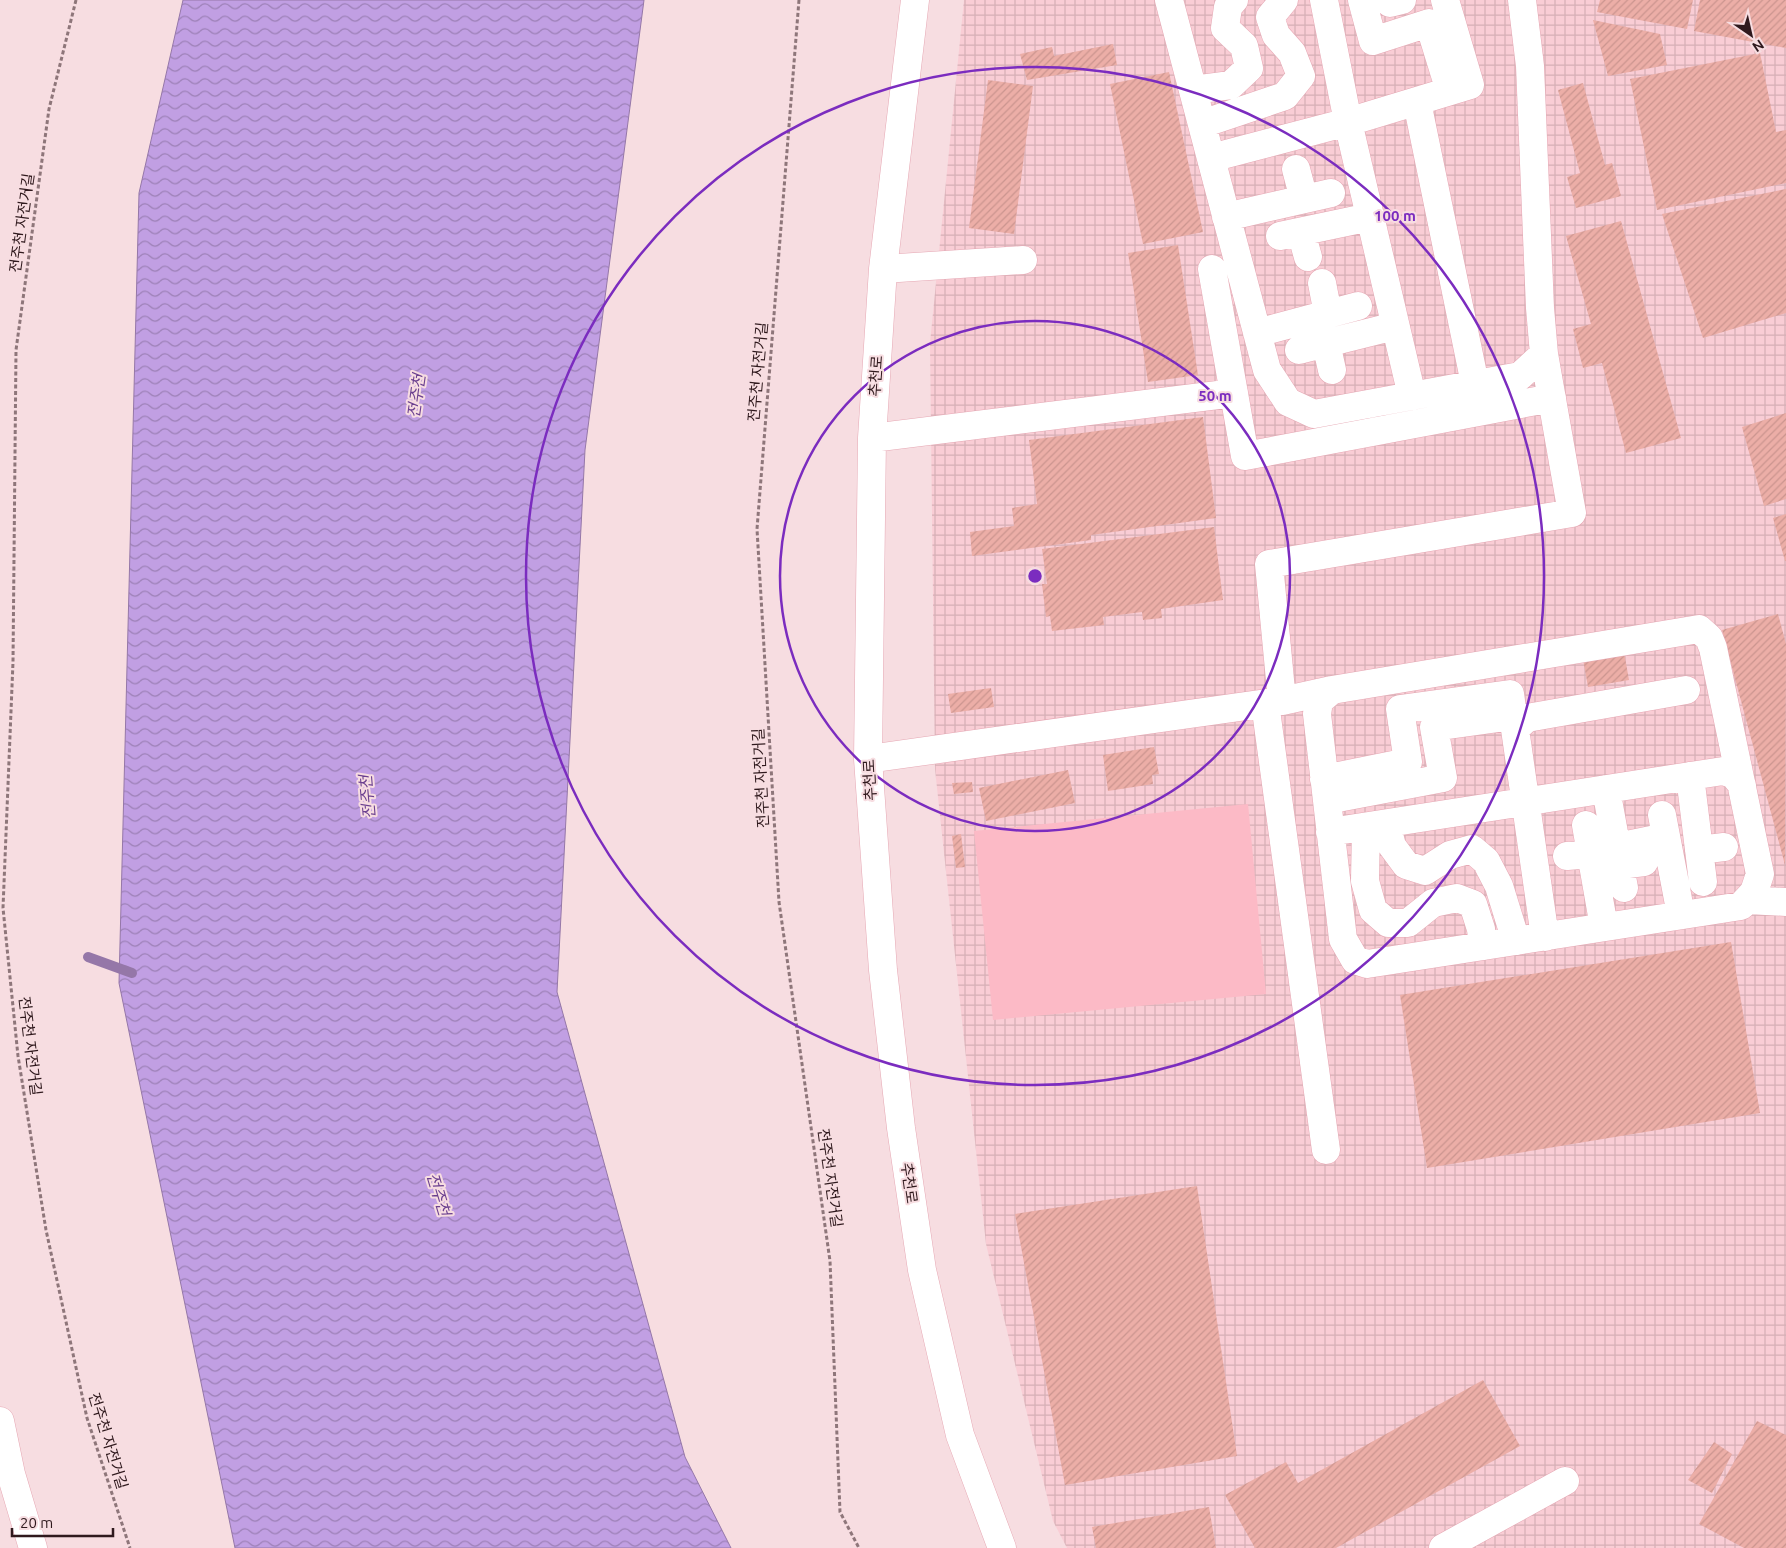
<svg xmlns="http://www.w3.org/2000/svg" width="1786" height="1548" font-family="Ubuntu,'Noto Sans KR',sans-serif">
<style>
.industrial{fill:url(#industrial-grid)}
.green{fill:#fcbac6}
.water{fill:url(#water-waves);stroke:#9577a8}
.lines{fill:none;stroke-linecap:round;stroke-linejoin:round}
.stream{stroke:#9577a8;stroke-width:10}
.building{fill:url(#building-hatch)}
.minor-casing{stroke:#e6a8b4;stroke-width:29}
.path{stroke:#8e767a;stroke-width:3;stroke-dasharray:4 2.5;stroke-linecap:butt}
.minor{stroke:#fff;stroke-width:28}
.ring{fill:none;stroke:#7b2cbf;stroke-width:2.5}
.labels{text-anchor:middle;stroke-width:4;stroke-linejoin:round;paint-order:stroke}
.street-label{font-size:15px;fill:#2f191d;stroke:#f7dde1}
.water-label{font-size:16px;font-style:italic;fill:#6a3f8f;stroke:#f7dde1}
.centre{fill:#7b2cbf;stroke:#f7dde1;stroke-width:2.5}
.ring-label{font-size:15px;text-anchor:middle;font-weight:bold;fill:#7b2cbf;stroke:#f7dde1;stroke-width:4;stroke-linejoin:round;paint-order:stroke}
</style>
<defs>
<pattern id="industrial-grid" width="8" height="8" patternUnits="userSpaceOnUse" patternTransform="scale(1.25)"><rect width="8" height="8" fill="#f9cdd5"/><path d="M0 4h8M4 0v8" fill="none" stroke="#d6afb6"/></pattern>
<pattern id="water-waves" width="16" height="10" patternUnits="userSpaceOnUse" patternTransform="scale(1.25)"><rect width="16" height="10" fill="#c19fe3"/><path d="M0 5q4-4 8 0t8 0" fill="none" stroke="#9d81b7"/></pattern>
<pattern id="building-hatch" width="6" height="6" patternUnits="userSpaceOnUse" patternTransform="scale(1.25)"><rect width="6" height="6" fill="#ecaea7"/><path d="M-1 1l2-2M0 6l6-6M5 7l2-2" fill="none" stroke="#cb958f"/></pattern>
</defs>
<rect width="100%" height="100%" fill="#f7dde1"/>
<!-- industrial -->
<path class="industrial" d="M 964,0 L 1786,0 L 1786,1548 L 1067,1548 L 1053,1521 L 986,1244 L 935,769 L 930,343 Z"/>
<!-- green -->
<path class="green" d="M 1248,804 L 1266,994 L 993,1020 L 974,831 Z"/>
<!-- water -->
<path class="water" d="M 183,0 L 644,0 L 585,450 L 557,992 L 685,1457 L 731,1548 L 235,1548 L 119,983 L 139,193 Z"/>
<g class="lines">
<!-- stream -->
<path class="stream" d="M 88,957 L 132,973"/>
</g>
<!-- building -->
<path class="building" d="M 1600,0 L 1693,0 L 1687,29 L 1597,12 Z
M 1700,0 L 1786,0 L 1786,48 L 1694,31 Z
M 1593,20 L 1660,34 L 1667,65 L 1608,76 Z
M 1113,44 L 1117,65 L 1027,80 L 1020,54 L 1052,47 L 1054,56 Z
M 1760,53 L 1776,132 L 1786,130 L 1786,183 L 1657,210 L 1630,79 Z
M 1169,72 L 1203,232 L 1143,244 L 1110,84 Z
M 988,80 L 1033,86 L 1014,234 L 969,228 Z
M 1583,83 L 1605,165 L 1612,163 L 1621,196 L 1576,208 L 1567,177 L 1580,173 L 1558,90 Z
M 1786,189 L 1786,313 L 1703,338 L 1662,214 Z
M 1621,221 L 1681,438 L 1626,453 L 1602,363 L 1583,368 L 1573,329 L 1591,324 L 1566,236 Z
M 1178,245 L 1198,375 L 1148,382 L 1128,253 Z
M 1786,413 L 1786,499 L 1764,506 L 1742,427 Z
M 1203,417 L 1216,518 L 1091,535 L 1091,540 L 972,556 L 970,532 L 1014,526 L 1012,508 L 1037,504 L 1029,440 Z
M 1786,514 L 1786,561 L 1785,561 L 1773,518 Z
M 1214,527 L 1223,600 L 1161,609 L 1162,618 L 1143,620 L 1142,612 L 1103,617 L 1104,625 L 1052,631 L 1050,616 L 1046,617 L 1042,584 L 1047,584 L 1042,549 Z
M 1778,614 L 1786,644 L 1785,865 L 1722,630 Z
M 1624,652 L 1629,680 L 1588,687 L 1583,659 Z
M 991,688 L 994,707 L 951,713 L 948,694 Z
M 1154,747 L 1159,774 L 1152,775 L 1153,784 L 1108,791 L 1103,755 Z
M 1068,770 L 1075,803 L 986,821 L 979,788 Z
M 972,782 L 973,792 L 954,794 L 952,783 Z
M 961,834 L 965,867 L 956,868 L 952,836 Z
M 1731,942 L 1760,1113 L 1427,1168 L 1400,995 Z
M 1197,1186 L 1237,1456 L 1065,1485 L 1015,1214 Z
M 1483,1380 L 1520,1446 L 1336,1548 L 1255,1548 L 1225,1495 L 1286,1462 L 1298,1483 Z
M 1757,1421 L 1786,1435 L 1786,1548 L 1744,1548 L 1699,1524 Z
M 1714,1442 L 1732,1454 L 1712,1493 L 1688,1480 Z
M 1209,1507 L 1216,1548 L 1096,1548 L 1092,1527 Z"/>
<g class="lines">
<!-- minor casing -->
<g class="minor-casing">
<path id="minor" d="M 915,0 L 883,269 L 872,438 L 868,759 L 883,970 L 901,1128 L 922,1270 L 960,1435 L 1002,1548
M 1169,0 L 1267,370 L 1288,402 L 1314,414 L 1520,376 L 1544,354 L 1540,308 L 1530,66 L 1522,0
M 1324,0 L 1348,122 L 1412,396
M 1362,0 L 1373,41 L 1429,23 L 1450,91
M 1389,0 L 1390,3 L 1402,0
M 1193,90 L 1231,85 L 1249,68 L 1244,46 L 1225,28 L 1228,7 L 1234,0
M 1417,102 L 1475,384
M 1202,124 L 1285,96 L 1301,76 L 1292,53 L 1276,35 L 1270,17 L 1284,0
M 1211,158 L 1348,122 L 1470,85 L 1445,0
M 1296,169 L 1304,199
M 1226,217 L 1331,193
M 1301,232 L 1308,257
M 1280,236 L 1370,217
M 883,269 L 1023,260
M 1212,269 L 1245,456 L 1552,398
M 1322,283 L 1328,314
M 1257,333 L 1358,306
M 1326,343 L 1332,370
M 1299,350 L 1395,326
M 872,438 L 1234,393
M 1282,701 L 1269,564 L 1572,513 L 1544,354
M 1265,703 L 1326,1150
M 868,759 L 1282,701 L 1332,690 L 1699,629 L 1709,638 L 1713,648 L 1760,874 L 1754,892 L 1741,906 L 1367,964 L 1355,960 L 1343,939 L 1317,714 L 1319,701 L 1332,690
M 1690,776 L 1703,882
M 1324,779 L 1408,762 L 1400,709 L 1510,694 L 1513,716
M 1606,789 L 1624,888
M 1327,800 L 1443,778 L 1434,727 L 1513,716 L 1515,729
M 1662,815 L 1681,915
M 1386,824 L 1392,846 L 1406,865 L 1425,871 L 1450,855 L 1472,849 L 1486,861 L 1499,886 L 1516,941
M 1586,825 L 1604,927
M 1366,827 L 1365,881 L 1373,910 L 1388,923 L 1408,923 L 1433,903 L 1457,898 L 1473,904 L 1481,929 L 1483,946
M 1330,832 L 1723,771 L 1733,774 L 1742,785
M 1617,847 L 1666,837
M 1699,850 L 1724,847
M 1567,856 L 1591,854
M 1620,865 L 1644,862
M 1747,900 L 1786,902
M 1545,937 L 1515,729 L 1527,718 L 1686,690
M 0,1421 L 11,1474 L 33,1548
M 1443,1548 L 1565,1481"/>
</g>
<!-- path -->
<path class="path" d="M 76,0 L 49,109 L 16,350 L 13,662 L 3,908 L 18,1056 L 46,1230 L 87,1418 L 130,1548
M 799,0 L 757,529 L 779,902 L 830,1261 L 840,1512 L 859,1548"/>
<!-- minor -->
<use href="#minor" class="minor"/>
</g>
<!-- distance rings -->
<g class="ring">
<circle cx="1035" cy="576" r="255"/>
<circle cx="1035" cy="576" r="509"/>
</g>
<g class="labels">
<!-- street labels -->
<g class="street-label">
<text transform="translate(22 223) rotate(-82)" y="5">전주천 자전거길</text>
<text transform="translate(758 372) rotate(-85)" y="5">전주천 자전거길</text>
<text transform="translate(876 376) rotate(-86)" y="5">추천로</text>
<text transform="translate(761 778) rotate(-93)" y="5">전주천 자전거길</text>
<text transform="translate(870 780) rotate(-93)" y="5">추천로</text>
<text transform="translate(30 1046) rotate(83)" y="5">전주천 자전거길</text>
<text transform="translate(830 1178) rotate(82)" y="5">전주천 자전거길</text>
<text transform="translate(909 1183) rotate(82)" y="5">추천로</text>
<text transform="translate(108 1441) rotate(73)" y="5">전주천 자전거길</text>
</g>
<!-- water labels -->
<g class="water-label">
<text transform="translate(416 396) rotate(-82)" y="6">전주천</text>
<text transform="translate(367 797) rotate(-95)" y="6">전주천</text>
<text transform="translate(439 1194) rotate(73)" y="6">전주천</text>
</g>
</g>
<circle cx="1035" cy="576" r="8" class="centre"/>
<g class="ring-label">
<text x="1395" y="221">100 m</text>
<text x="1215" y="401">50 m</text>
</g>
<!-- north arrow -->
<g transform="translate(1751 35) rotate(146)" stroke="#f7dde1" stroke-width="4" paint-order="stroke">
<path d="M0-4L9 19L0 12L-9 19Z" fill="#2f191d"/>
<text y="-8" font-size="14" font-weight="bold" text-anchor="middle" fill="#2f191d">N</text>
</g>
<!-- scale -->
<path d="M12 1528v8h101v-8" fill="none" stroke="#2f191d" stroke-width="2.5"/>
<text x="20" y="1528" font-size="15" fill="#2f191d" stroke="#f7dde1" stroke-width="4" paint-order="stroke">20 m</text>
</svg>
